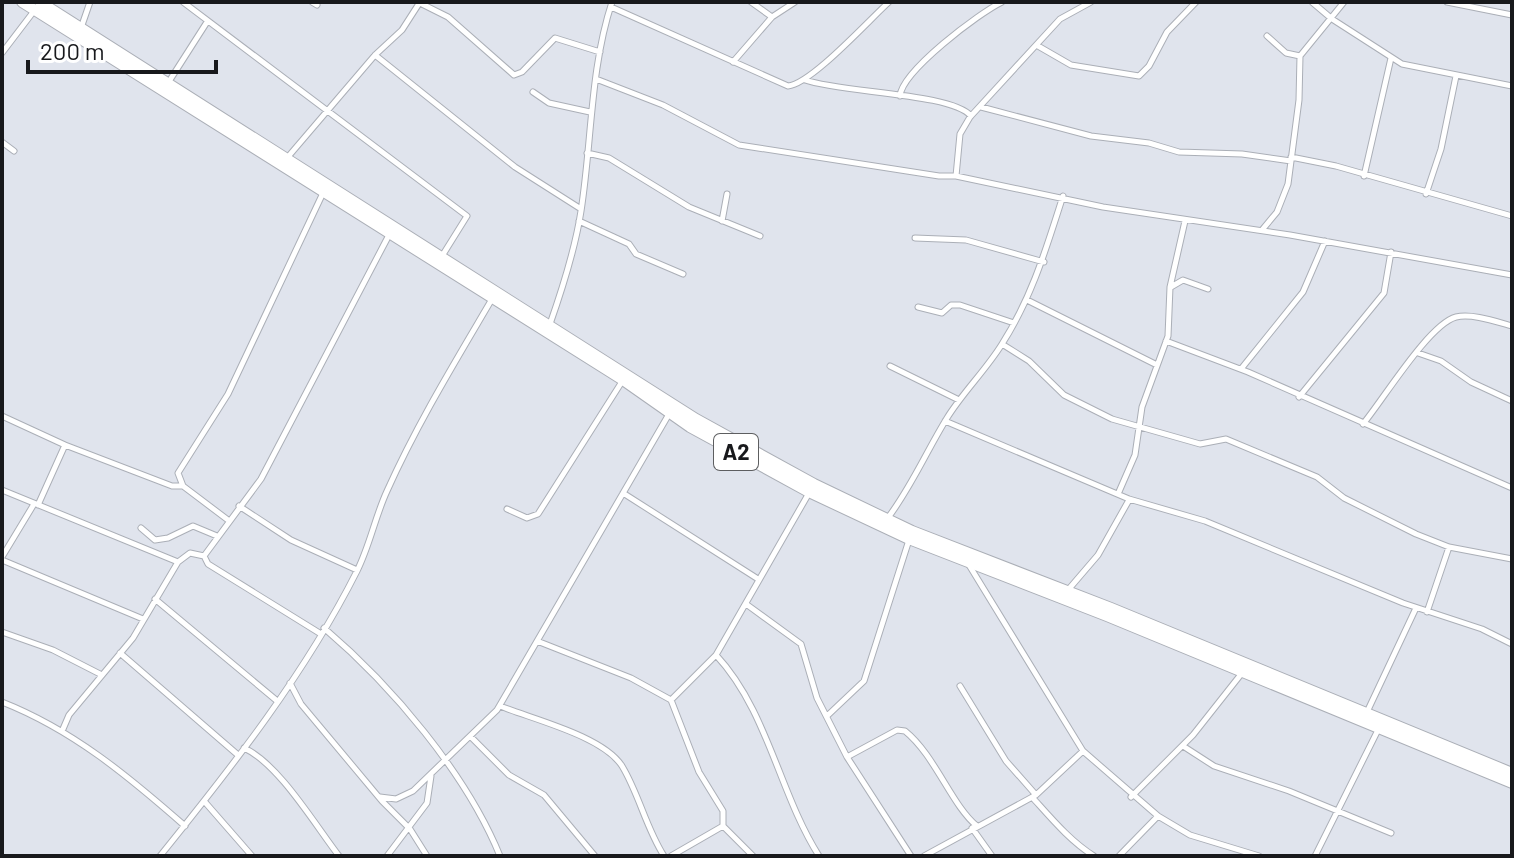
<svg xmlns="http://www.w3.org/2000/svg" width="1514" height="858" font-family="Barlow,sans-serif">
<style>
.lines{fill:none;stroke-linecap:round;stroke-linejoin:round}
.street-casing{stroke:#abafb7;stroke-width:7}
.highway-casing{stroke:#abafb7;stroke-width:12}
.street{stroke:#fff;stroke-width:5}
.highway{stroke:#fff;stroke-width:10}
.labels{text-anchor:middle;stroke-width:6;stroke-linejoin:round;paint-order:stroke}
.shield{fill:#fff;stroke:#5d5e60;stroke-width:2}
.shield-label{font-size:22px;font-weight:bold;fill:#18191c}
</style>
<rect width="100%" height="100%" fill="#e0e4ed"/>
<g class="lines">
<!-- street casing -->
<g class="street-casing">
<path id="street" d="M 183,2 L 467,216 L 442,256
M 312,2 L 317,5
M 418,2 L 448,17 L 514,75 L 522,72 L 555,38 L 600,52
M 751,2 L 772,17
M 1312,2 L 1332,19 L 1402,64 L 1512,86
M 1447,2 L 1512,15
M 611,7 L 788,86 C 811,84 868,21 889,2
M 81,28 L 90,2
M 1267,36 L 1286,53 L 1300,56
M 1038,46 L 1071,65 L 1139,76 L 1149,66 L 1167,32 L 1196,2
M 2,53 L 34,11
M 375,55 L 515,167 L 581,209
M 733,62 L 772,17 L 795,2
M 596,79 L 663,105 L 739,145 L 939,176 L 956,176 L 1103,207 L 1290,235 L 1512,275
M 805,80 C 842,93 952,93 971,116
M 168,83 L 207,22
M 533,92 L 549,103 L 590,112
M 900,96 C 902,71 979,13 1002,2
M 981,107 L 1091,136 L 1149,143 L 1179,152 L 1242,154 L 1291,161
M 2,142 L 14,151
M 587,153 L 609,158 L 689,207 L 760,236
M 1291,157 L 1336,166 L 1512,216
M 287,158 L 375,55 L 402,30 L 420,2
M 956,176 L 960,134 L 970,117 L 1060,19 L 1091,2
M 1364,176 L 1391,58
M 1426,194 L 1441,149 L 1456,76
M 579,221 L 629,244 L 636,254 L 683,274
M 722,221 L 727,194
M 1262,230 L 1277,212 L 1288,184 L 1299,100 L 1300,56 L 1344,2
M 915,238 L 966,240 L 1044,262
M 1171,287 L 1183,280 L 1208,289
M 1027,300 L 1157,365
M 918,307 L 942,313 L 951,305 L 960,305 L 1014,323
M 550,324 C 563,287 575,250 581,211 C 592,141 590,69 612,2
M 1166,341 L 1248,372 L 1512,488
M 1002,344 L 1029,361 L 1064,395 L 1112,419 L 1200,444 L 1226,439 L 1317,477 L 1344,498 L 1416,534 L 1449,547 L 1512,559
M 1418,353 L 1441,361 L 1471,382 L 1512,401
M 890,366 L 959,400
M 1241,369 L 1303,292 L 1325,241
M 1299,397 L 1384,293 L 1391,252
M 2,416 L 65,445 L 38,505
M 945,421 L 1129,499 L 1205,521 L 1403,603 L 1482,629 L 1512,644
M 1363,424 C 1383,400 1429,324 1456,317 C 1472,313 1497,322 1512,326
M 65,445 L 172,486 L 183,486
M 2,490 L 178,562
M 623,493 L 758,579
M 1118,494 L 1135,455 L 1142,407 L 1168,336 L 1170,287 L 1185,221
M 239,506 L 291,540 L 357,570
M 507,509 L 527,518 L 538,514 L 623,380
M 887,519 C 911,488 926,452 947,418 C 963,392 986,370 1002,344 C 1032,297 1046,249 1063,196
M 228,520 L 183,486 L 178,473 L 228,394 L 323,193
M 141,528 L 155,540 L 168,538 L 193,526 L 217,536
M 204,556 L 261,479 L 389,235
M 2,557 L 34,504
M 2,560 L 143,619
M 969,565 L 1083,751 L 1158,816 L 1190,835 L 1259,856
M 1068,590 L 1098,555 L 1129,500
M 155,599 L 276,700
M 746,604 L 801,644 L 817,698 L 847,757 L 911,856
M 1427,612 L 1449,547
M 324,628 C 392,686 466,773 500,856
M 2,632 L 53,650 L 100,674
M 537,641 L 631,678 L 671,700 L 699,772 L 723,811 L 723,826
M 120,653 L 238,755
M 716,655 C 768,711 779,793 819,856
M 290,683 L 301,704 L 382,801 L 410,829 L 427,856
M 960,686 L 1006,761 L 1036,795
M 671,700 L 716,655 L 809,493
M 2,702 C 73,730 128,776 185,826
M 500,706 C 532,719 603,736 622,766 C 639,794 646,828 664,856
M 1367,712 L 1416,608
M 827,716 L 864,681 L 909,540
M 63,729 L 69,715 L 133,638 L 178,562 L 190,553 L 204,556 L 208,564 L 321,634
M 470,736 L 509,775 L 544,795 L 595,856
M 1183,746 L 1214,766 L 1289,791 L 1391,833
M 244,748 C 279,764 315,825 339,856
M 847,757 L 897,730 L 905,731 C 935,755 952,806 977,826
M 380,797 L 396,799 L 413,791 L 497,710 L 669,414
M 1032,797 C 1051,818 1070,841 1094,856
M 1131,797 L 1193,735 L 1242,673
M 204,801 L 252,856
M 723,826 L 753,856
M 972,828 L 992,856
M 160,856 C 232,767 305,674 357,571 C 370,545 375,517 387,491 C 417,424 455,362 492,299
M 387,856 L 427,803 L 431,776
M 671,856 L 723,826
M 924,856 L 1036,795 L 1083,751
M 1119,856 L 1158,816
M 1315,856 L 1379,728"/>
</g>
<!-- highway casing -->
<g class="highway-casing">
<path id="highway" d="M 22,2 L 623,380 L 690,427 L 809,492 L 909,539 L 1107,616 L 1512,783
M 40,2 L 696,419 L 814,484 L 912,531 L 1111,608 L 1512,773"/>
</g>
<!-- street -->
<use href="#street" class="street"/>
<!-- highway -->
<use href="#highway" class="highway"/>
</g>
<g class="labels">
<!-- shield labels -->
<rect class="shield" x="714" y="434" width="44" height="36" rx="6"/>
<g class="shield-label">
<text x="736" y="460">A2</text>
</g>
</g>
<!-- border -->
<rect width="1514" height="858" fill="none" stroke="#18191c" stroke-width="8"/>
<!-- scale -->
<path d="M28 60v12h188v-12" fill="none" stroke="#18191c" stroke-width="4"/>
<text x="40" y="60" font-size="24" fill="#18191c" stroke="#ffffff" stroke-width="6" paint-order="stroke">200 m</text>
</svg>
